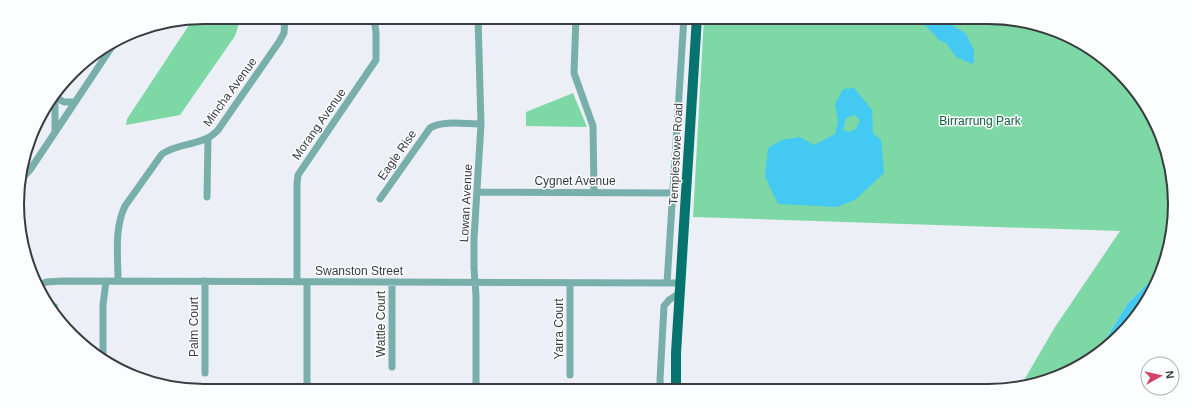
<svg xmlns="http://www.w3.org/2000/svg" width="1192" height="408" font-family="Helvetica,sans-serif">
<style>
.green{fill:#7dd8a5}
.water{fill:#44c9f2;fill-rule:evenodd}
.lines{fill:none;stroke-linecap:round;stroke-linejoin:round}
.street{stroke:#79afab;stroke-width:7}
.primary{stroke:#06736f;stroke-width:10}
.labels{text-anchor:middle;stroke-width:3;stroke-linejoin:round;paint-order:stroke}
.street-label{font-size:12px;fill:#3a3b3e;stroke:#fcfdfe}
.park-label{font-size:12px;fill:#12603c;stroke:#fcfdfe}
.rim{fill:none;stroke:#3a3b3e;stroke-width:2}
</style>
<rect width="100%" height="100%" fill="#ecf0f6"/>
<!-- green -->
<path class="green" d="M 204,17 L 241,17 L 235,36 L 180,115 L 126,125 L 127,119 L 193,19 Z
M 704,17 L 988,17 L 1036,23 L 1102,56 L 1150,110 L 1173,179 L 1169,252 L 1162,269 L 1128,303 L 1097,353 L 1060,377 L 1020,387 L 1055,327 L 1120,231 L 693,217 Z
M 573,93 L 587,127 L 526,126 L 526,112 Z
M 45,300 L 58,304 L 58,318 L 49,308 Z"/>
<!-- water -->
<path class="water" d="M 921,17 L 933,17 L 949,23 L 966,34 L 974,50 L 974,62 L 972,64 L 956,57 L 946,43 L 939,40 L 928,28 L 922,23 Z
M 854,88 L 872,110 L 873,133 L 881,140 L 884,173 L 855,200 L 837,207 L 778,204 L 765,177 L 768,148 L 782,140 L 800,137 L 814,145 L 835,134 L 838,121 L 835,104 L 843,89 ZM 854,115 L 860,120 L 856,129 L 849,132 L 843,130 L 846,118 Z
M 1162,269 L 1150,298 L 1111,344 L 1097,353 L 1128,303 Z"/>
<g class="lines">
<!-- street -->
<path class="street" d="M 576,17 L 574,73 L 593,126 L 594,192
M 55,97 L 64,102 L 75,102
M 55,132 L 55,96
M 19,180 L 23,177 L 30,170 L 115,42
M 477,192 L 672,193
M 207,197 L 208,138
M 380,199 L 430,128 C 442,120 466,124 481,124
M 118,280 C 118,256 114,229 125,206 L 162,154 C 179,142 204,146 218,130 L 279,42 L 284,33 L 285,17
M 297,282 L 297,184 L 298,175 L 376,60 L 376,33 L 374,17
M 570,283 L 570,375
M 667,283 L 684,17
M 39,286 L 46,282 L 63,281 L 681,283
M 103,361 L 103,305 L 106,281
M 392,367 L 392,282
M 205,373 L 205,281
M 476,390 L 476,296 L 474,268 L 474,239 L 481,124 L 478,17
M 661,390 L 660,380 L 664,306 L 669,300 L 680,293
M 307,391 L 307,282"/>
<!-- primary -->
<path class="primary" d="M 676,390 L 676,353 L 697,17"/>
</g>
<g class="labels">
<!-- street labels -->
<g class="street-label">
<text transform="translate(230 92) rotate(-54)" y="4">Mincha Avenue</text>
<text transform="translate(319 124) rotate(-55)" y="4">Morang Avenue</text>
<text transform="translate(676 154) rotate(-87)" y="4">Templestowe Road</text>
<text transform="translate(397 155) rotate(-55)" y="4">Eagle Rise</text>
<text x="575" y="185">Cygnet Avenue</text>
<text transform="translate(466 203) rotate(-87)" y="4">Lowan Avenue</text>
<text x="359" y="275">Swanston Street</text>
<text transform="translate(381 324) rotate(-90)" y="4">Wattle Court</text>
<text transform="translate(194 327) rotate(-90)" y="4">Palm Court</text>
<text transform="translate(559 329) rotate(-90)" y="4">Yarra Court</text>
</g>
<!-- park labels -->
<g class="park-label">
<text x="980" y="125">Birrarrung Park</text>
</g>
</g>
<!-- crop -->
<path d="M0 0H1192V408H0ZM204 24H988A180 180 0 0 1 1168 204V204A180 180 0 0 1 988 384H204A180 180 0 0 1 24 204V204A180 180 0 0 1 204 24Z" fill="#fcfdfe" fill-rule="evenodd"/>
<path class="rim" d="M204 24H988A180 180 0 0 1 1168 204V204A180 180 0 0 1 988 384H204A180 180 0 0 1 24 204V204A180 180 0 0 1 204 24Z"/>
<!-- north arrow -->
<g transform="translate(1160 376) rotate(82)"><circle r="19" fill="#fcfdfe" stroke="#aeafb1"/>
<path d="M0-3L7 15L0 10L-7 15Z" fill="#d34467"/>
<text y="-6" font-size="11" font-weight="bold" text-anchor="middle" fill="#3a3b3e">N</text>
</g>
</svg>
